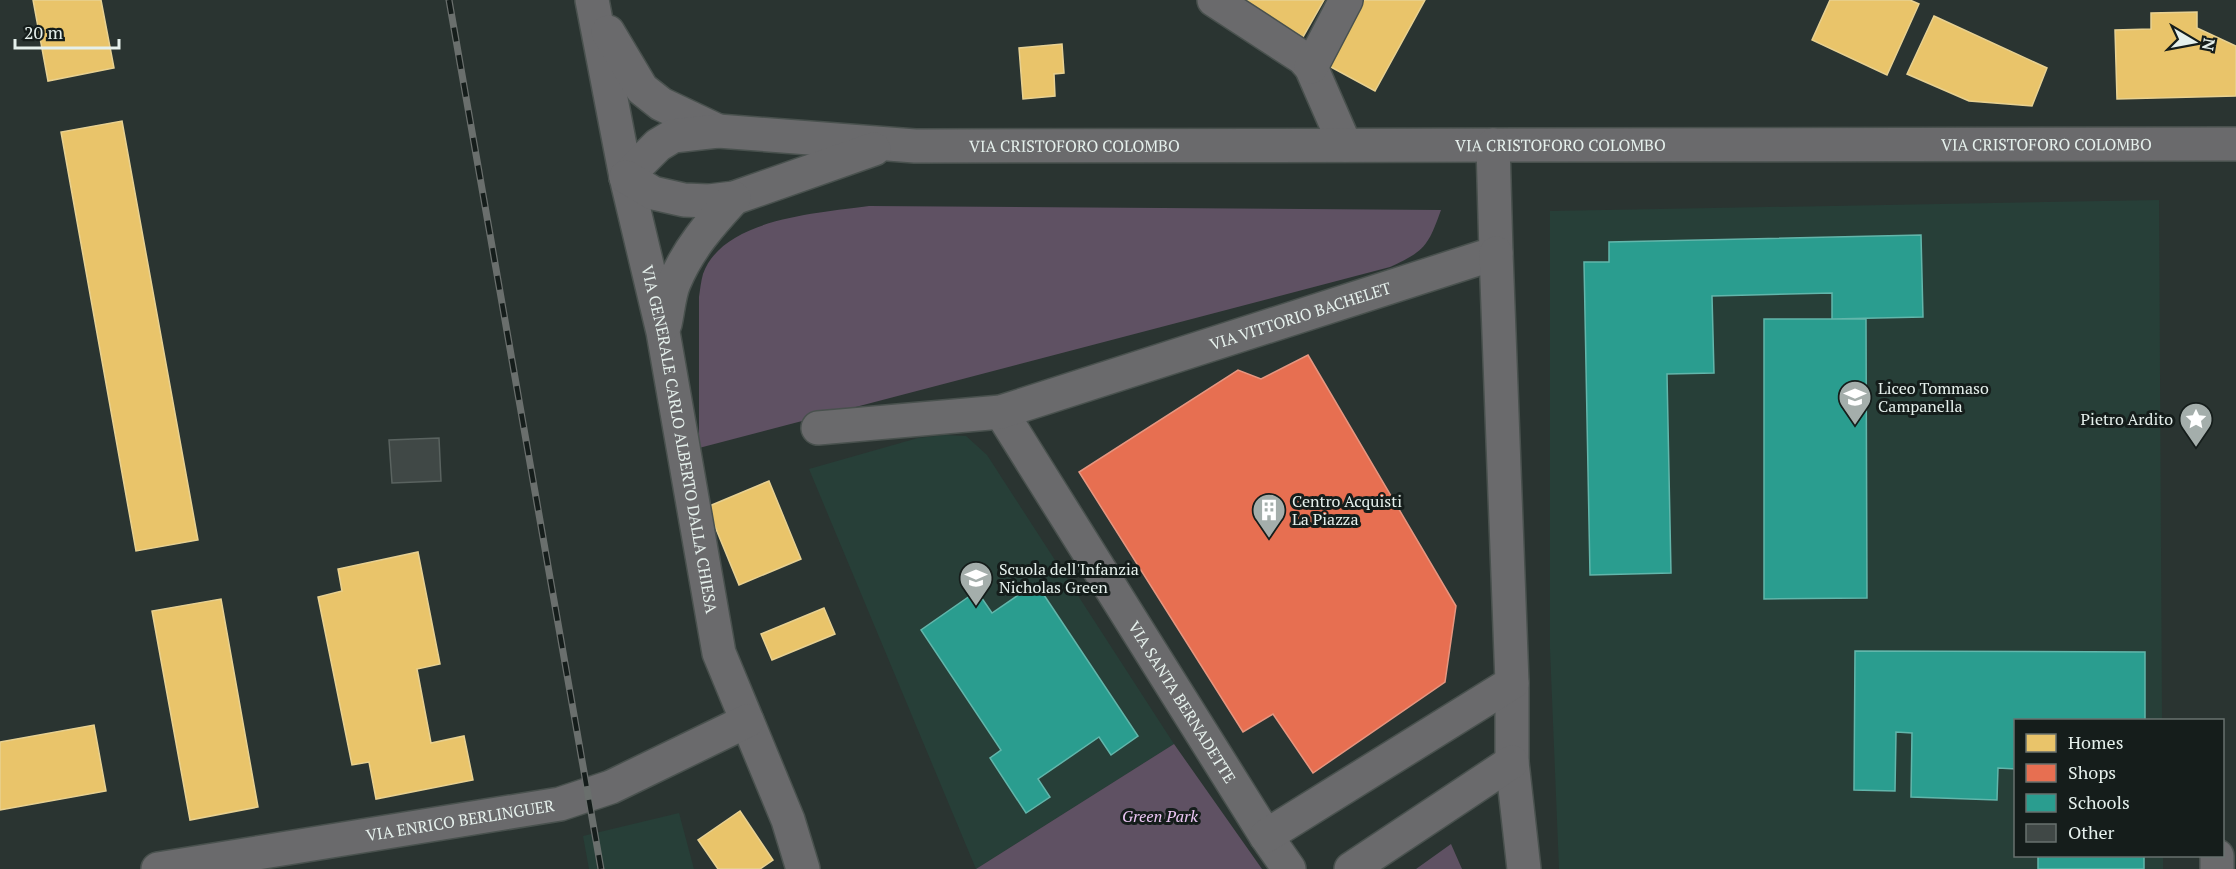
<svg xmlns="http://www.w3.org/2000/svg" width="2236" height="869" font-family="'PT Serif',serif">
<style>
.built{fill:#273f38}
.green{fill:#5f5163}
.homes{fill:#e9c46a;stroke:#e8d191;stroke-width:1.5}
.shops{fill:#e76f51;stroke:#e69680;stroke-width:1.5}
.schools{fill:#2a9d8f;stroke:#62b6ab;stroke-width:1.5}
.building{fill:#404846;stroke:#5a6360;stroke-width:1.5}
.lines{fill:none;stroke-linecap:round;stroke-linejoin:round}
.minor-casing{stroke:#49514e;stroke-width:36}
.minor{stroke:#6a6a6c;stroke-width:33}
.rail-casing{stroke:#6a6f6d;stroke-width:7}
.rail{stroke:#151d1b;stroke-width:4.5;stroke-dasharray:14;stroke-linecap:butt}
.labels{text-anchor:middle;stroke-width:6;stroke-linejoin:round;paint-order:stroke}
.street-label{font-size:16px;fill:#e5f0ec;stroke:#151d1b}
.poi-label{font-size:16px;fill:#e5f0ec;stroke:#151d1b;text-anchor:start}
.park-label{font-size:16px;font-style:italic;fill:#ecc6f5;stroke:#151d1b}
</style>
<rect width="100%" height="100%" fill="#2a3431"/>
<!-- built -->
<path class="built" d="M 2159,200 L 2162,720 L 2016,720 L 2016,856 L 2163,856 L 2163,869 L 1559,869 L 1550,649 L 1550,211 Z
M 945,435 L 966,436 L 987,455 L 1174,744 L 976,869 L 809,469 L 918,438 Z
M 679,813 L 694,869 L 589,869 L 583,836 Z"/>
<!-- green -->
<path class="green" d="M 869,206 L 1441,210 C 1428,246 1425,251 1390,267 L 699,448 L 699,297 C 700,290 701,281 703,274 C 723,218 819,213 869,206 Z
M 1174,744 L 1262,869 L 976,869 Z
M 1451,844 L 1462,869 L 1416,869 Z"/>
<!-- homes -->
<path class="homes" d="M 33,0 L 101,0 L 114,68 L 48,81 Z
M 1244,0 L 1324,0 L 1303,37 L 1243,3 Z
M 1363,0 L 1425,0 L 1375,91 L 1327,65 Z
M 1830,0 L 1910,0 L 1919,4 L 1887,75 L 1812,40 Z
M 2197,12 L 2197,28 L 2236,46 L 2236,96 L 2117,99 L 2115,30 L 2151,29 L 2151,13 Z
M 1934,16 L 2047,68 L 2032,106 L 1969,101 L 1907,74 Z
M 1062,44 L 1064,73 L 1054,74 L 1055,96 L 1023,99 L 1019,48 Z
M 122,121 L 198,540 L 136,551 L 61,132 Z
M 769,481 L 801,559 L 739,585 L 707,507 Z
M 418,552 L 440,664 L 417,669 L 431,743 L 464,736 L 473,780 L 376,799 L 369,762 L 352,765 L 318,597 L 342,591 L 338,569 Z
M 221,599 L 258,807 L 190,820 L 152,611 Z
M 824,608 L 835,634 L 772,660 L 761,634 Z
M 94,725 L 106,791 L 0,810 L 0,742 Z
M 740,811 L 773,860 L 760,869 L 718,869 L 698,840 Z"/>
<!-- shops -->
<path class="shops" d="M 1308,355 L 1456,606 L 1445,682 L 1313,773 L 1273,714 L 1243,732 L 1079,472 L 1238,370 L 1261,379 Z"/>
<!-- schools -->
<path class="schools" d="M 1921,235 L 1923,317 L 1832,319 L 1832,293 L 1712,296 L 1714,373 L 1667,374 L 1671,573 L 1590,575 L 1584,262 L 1609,262 L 1609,242 Z
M 1764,319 L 1866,319 L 1867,598 L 1764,599 Z
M 1036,583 L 1138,736 L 1111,755 L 1099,737 L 1038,779 L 1050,797 L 1026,813 L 990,758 L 1001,750 L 921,630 L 977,591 L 992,613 Z
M 1855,651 L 2145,652 L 2145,720 L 2016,720 L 2016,769 L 1998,768 L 1997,800 L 1911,797 L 1912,733 L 1896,732 L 1895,791 L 1854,790 Z
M 2038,856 L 2144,856 L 2144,869 L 2038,869 Z"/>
<!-- building -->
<path class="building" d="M 439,438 L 441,481 L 392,483 L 389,440 Z"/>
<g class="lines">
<!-- minor casing -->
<g class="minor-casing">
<g id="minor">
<path id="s1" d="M 592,0 L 626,177 L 663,332 L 719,653 L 788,820 L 803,869"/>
<path d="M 1214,0 L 1303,58 L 1311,67 L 1345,145"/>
<path d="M 608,32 L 642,89 L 661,104 L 718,131"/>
<path d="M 1311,67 L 1346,0"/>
<path id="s2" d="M 626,177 L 658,145 L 673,136 L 718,131 L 915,146 L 2236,144"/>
<path d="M 626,177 L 653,193 L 684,200 L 709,201 L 734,198 L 874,149"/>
<path d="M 665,324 C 668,311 669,295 674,283 C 688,249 710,224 734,198"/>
<path id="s3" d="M 1001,412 L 1266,836 L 1289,869"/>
<path id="s4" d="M 818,428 L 1001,412 L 1496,253 L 1493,145"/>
<path d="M 1512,683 L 1512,762 L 1524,869"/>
<path d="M 1266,836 L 1512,683 L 1496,253"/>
<path d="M 2217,856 L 2217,869"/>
<path id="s5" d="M 158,869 L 560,804 L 611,787 L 747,721"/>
<path d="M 1351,869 L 1512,762"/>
</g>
</g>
<!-- minor -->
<use href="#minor" class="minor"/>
<!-- rail casing -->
<g class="rail-casing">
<path id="rail" d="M 449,0 L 601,869"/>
</g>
<!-- rail -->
<use href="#rail" class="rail"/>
</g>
<!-- icons -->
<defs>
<g id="school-pin" transform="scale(1.725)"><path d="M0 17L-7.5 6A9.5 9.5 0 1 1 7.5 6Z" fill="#a4aeab" stroke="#151d1b"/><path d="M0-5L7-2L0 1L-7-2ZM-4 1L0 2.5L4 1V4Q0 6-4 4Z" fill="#fff"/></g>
<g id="sight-pin" transform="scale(1.725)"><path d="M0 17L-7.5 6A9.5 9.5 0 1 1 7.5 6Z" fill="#a4aeab" stroke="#151d1b"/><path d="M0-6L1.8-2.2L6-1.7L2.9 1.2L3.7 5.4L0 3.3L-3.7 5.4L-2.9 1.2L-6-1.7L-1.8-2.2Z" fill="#fff"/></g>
<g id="building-pin" transform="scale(1.725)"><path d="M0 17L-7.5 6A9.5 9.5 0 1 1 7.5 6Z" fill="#a4aeab" stroke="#151d1b"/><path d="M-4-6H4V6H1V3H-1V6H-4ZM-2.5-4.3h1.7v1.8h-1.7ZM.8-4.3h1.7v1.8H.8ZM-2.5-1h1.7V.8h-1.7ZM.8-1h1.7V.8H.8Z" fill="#fff"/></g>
</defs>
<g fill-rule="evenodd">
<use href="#school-pin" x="1855" y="397"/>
<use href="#sight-pin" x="2196" y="419"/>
<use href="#building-pin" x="1269" y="510"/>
<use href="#school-pin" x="976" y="578"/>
</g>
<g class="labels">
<!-- street labels -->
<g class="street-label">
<text dy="6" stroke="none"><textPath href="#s2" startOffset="1437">VIA CRISTOFORO COLOMBO</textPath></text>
<text dy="6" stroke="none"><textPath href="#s2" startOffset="951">VIA CRISTOFORO COLOMBO</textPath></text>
<text dy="6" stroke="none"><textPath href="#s2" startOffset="465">VIA CRISTOFORO COLOMBO</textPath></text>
<text dy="6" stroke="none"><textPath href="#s4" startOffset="498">VIA VITTORIO BACHELET</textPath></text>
<text dy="6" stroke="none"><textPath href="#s1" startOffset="448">VIA GENERALE CARLO ALBERTO DALLA CHIESA</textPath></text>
<text dy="6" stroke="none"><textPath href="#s3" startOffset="342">VIA SANTA BERNADETTE</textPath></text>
<text dy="6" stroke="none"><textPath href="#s5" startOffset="306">VIA ENRICO BERLINGUER</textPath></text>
</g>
<!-- poi labels -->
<g class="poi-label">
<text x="1878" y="394">Liceo Tommaso<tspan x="1878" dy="18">Campanella</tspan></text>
<text x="2173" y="425" text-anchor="end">Pietro Ardito</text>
<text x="1292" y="507">Centro Acquisti<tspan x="1292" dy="18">La Piazza</tspan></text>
<text x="999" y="575">Scuola dell'Infanzia<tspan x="999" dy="18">Nicholas Green</tspan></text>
</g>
<!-- park labels -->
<g class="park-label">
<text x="1160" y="822">Green Park</text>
</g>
</g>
<!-- legend -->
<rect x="2014" y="719" width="210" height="138" fill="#151d1b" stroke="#68716f" stroke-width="1.5"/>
<rect x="2026" y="734" width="30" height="18" fill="#e9c46a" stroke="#68716f" stroke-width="1.5"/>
<text x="2068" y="749" font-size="18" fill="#e5f0ec">Homes</text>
<rect x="2026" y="764" width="30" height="18" fill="#e76f51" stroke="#68716f" stroke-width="1.5"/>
<text x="2068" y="779" font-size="18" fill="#e5f0ec">Shops</text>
<rect x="2026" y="794" width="30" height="18" fill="#2a9d8f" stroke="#68716f" stroke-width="1.5"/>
<text x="2068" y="809" font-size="18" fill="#e5f0ec">Schools</text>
<rect x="2026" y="824" width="30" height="18" fill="#404846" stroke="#68716f" stroke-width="1.5"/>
<text x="2068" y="839" font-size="18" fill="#e5f0ec">Other</text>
<!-- north arrow -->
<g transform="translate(2194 42) rotate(100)" stroke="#151d1b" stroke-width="4.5" paint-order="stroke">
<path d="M0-4.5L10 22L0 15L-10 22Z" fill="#e5f0ec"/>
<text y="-9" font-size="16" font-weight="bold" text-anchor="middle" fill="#e5f0ec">N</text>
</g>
<!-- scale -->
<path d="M15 39v9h104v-9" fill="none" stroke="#e5f0ec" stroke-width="3"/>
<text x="24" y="39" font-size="18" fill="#e5f0ec" stroke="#151d1b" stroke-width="4.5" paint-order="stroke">20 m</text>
</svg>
